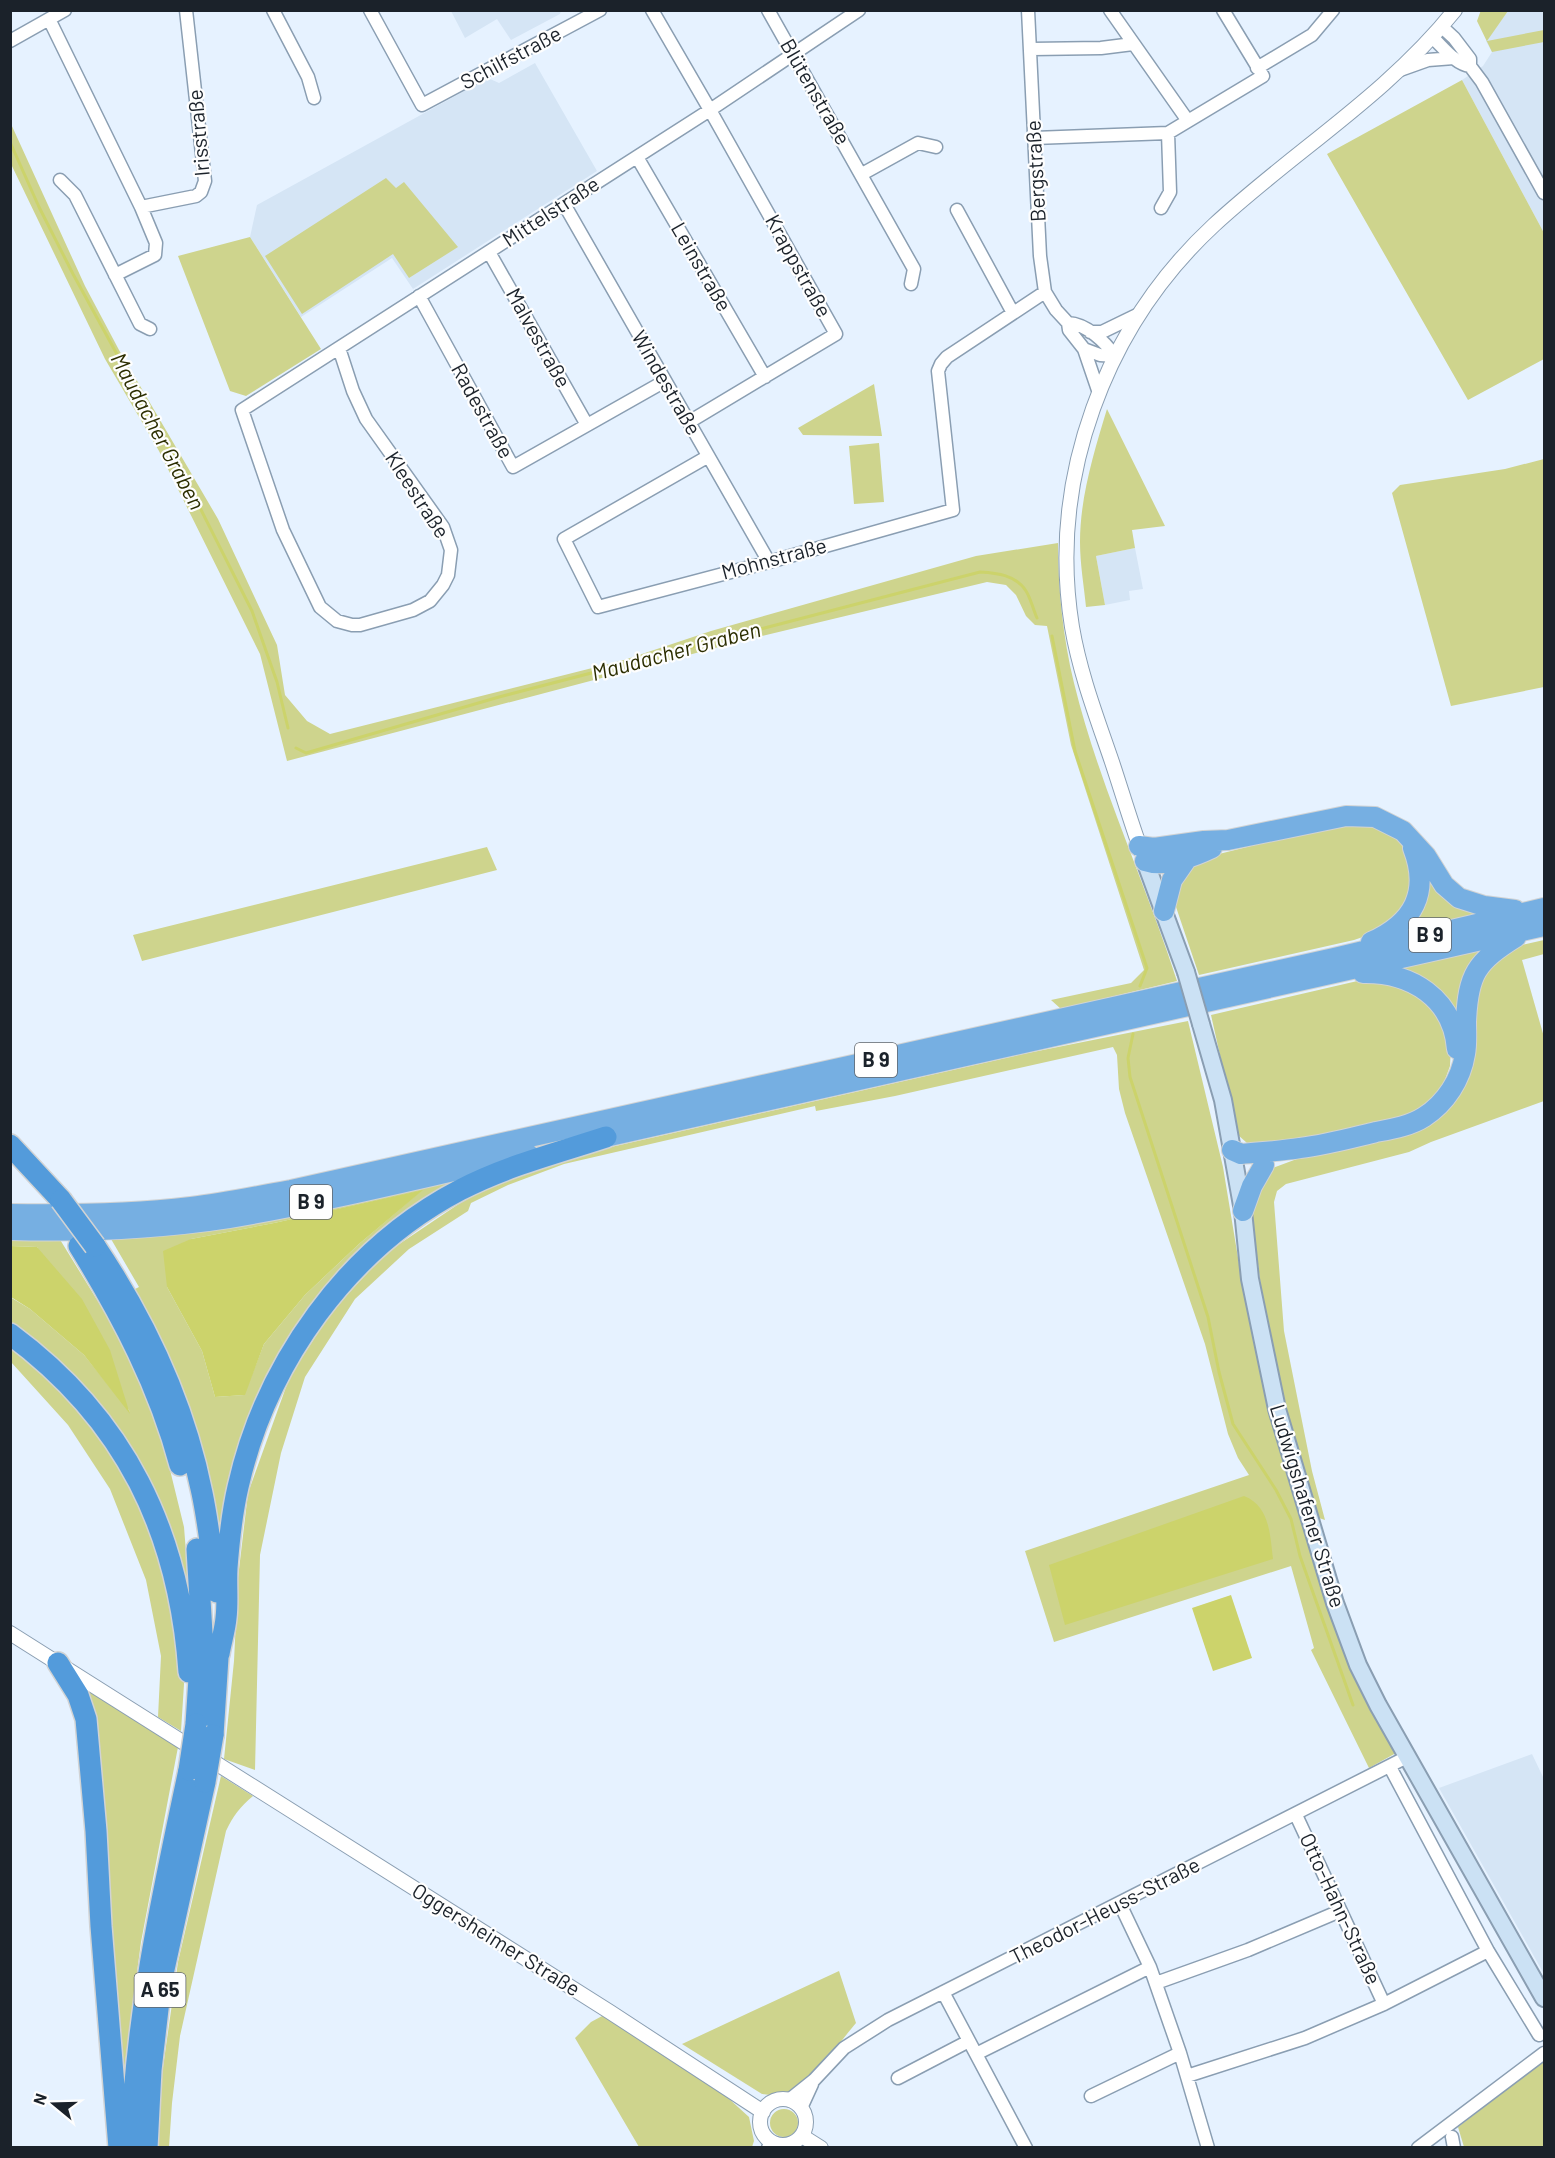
<svg xmlns="http://www.w3.org/2000/svg" width="1555" height="2158" font-family="Barlow,sans-serif">
<style>
.built{fill:#d5e5f5}
.green{fill:#ced48d;fill-rule:evenodd}
.water{fill:#ccd36b}
.lines{fill:none;stroke-linecap:round;stroke-linejoin:round}
.stream{stroke:#ccd36b;stroke-width:3}
.minor-casing{stroke:#8a9eb2;stroke-width:15}
.tertiary-casing{stroke:#8a9eb2;stroke-width:16}
.secondary-casing{stroke:#8a9eb2;stroke-width:20}
.trunk-casing{stroke:#d1d3d4;stroke-width:22}
.motorway-casing{stroke:#d1d3d4;stroke-width:24}
.minor{stroke:#fff;stroke-width:12}
.tertiary{stroke:#fff;stroke-width:14}
.secondary{stroke:#cbe1f4;stroke-width:16}
.trunk{stroke:#76afe2;stroke-width:20}
.motorway{stroke:#539bdb;stroke-width:21}
.secondary-bridge-casing{stroke:#8a9eb2;stroke-width:20;stroke-linecap:butt}
.motorway-bridge-casing{stroke:#d1d3d4;stroke-width:24;stroke-linecap:butt}
.secondary-bridge{stroke:#cbe1f4;stroke-width:16}
.motorway-bridge{stroke:#539bdb;stroke-width:21}
.labels{text-anchor:middle;stroke-width:4.5;stroke-linejoin:round;paint-order:stroke}
.shield{fill:#fefefe;stroke:#5f646a;stroke-width:1.5}
.shield-label{font-size:20px;font-weight:bold;fill:#1b222a}
.street-label{font-size:21px;fill:#1b222a;stroke:#fefefe}
.water-label{font-size:22px;font-style:italic;fill:#2c2e00;stroke:#fefefe}
</style>
<rect width="100%" height="100%" fill="#e6f2ff"/>
<!-- built -->
<path class="built" d="M 451,11 L 561,11 L 560,14 L 511,40 L 497,19 L 465,38 Z
M 1508,11 L 1544,11 L 1544,233 L 1462,80 L 1483,66 L 1492,52 L 1486,41 Z
M 535,63 L 597,171 L 413,289 L 392,258 L 301,317 L 250,237 L 257,205 L 488,78 L 499,83 Z
M 1135,548 L 1143,589 L 1129,591 L 1130,600 L 1105,605 L 1096,556 Z
M 1532,1754 L 1544,1779 L 1544,1974 L 1439,1788 Z"/>
<!-- green -->
<path class="green" d="M 1481,10 L 1508,11 L 1487,41 L 1544,30 L 1544,42 L 1492,52 L 1477,21 Z
M 1462,80 L 1544,233 L 1544,359 L 1468,400 L 1327,154 Z
M 11,124 L 85,286 L 119,350 L 218,519 L 277,645 L 285,695 L 307,721 L 330,734 L 624,660 L 711,631 L 976,556 L 1058,543 C 1058,589 1063,638 1074,683 C 1099,785 1145,881 1177,981 L 1061,1009 L 1051,1000 L 1131,983 L 1144,970 L 1071,745 L 1047,626 L 1035,625 L 1026,616 L 1016,595 L 1006,585 L 987,582 L 749,639 L 287,761 L 260,654 L 159,451 L 105,359 L 11,164 Z
M 386,178 L 396,188 L 404,182 L 458,247 L 409,278 L 393,254 L 302,314 L 265,256 Z
M 250,237 L 321,349 L 246,396 L 230,391 L 178,256 Z
M 874,384 L 882,436 L 803,435 L 798,428 Z
M 1107,409 L 1165,526 L 1132,530 L 1135,548 L 1096,556 L 1105,605 L 1086,607 C 1084,586 1080,564 1080,542 C 1080,497 1094,452 1107,409 Z
M 879,443 L 884,502 L 854,504 L 849,446 Z
M 1544,459 L 1544,687 L 1451,706 L 1392,493 L 1400,485 L 1505,469 Z
M 1343,823 L 1368,823 L 1398,838 L 1411,856 L 1415,886 L 1389,928 L 1354,940 L 1199,975 L 1174,901 L 1179,880 L 1195,863 L 1219,854 Z
M 487,847 L 497,870 L 142,961 L 133,935 Z
M 1425,877 L 1486,913 L 1398,933 Z
M 1544,940 L 1544,954 L 1522,960 L 1544,1037 L 1544,1101 L 1431,1142 L 1409,1152 L 1286,1184 L 1277,1191 L 1274,1202 L 1284,1331 L 1312,1471 L 1325,1520 L 1316,1517 L 1277,1377 L 1262,1294 L 1252,1220 L 1260,1184 L 1270,1169 L 1321,1150 L 1444,1112 L 1477,978 L 1504,949 Z
M 1496,944 L 1456,1021 L 1387,970 Z
M 1379,976 L 1438,1007 L 1451,1047 L 1450,1066 L 1443,1085 L 1428,1103 L 1402,1120 L 1301,1140 L 1257,1146 L 1247,1143 L 1238,1135 L 1211,1015 Z
M 1188,1021 L 1223,1167 L 1243,1288 L 1269,1405 L 1370,1702 L 1396,1753 L 1369,1768 L 1311,1650 L 1314,1648 L 1291,1566 L 1054,1642 L 1025,1551 L 1249,1475 L 1238,1458 L 1228,1434 L 1205,1344 L 1125,1113 L 1119,1089 L 1117,1055 L 1113,1047 L 895,1096 L 816,1111 L 815,1106 L 564,1164 L 508,1185 L 471,1203 L 468,1211 L 409,1249 L 355,1299 L 305,1377 L 281,1453 L 260,1555 L 255,1770 L 224,1759 L 234,1661 L 238,1578 L 248,1493 L 290,1376 L 332,1311 L 386,1253 L 475,1193 L 562,1158 L 1023,1054 Z
M 470,1174 L 417,1209 L 278,1364 L 223,1565 L 133,1290 L 139,1287 L 111,1239 ZM 421,1191 L 359,1244 L 305,1295 L 264,1344 L 244,1395 L 215,1397 L 202,1351 L 167,1287 L 191,1239 L 274,1223 Z
M 11,1236 L 59,1238 L 123,1342 L 159,1425 L 184,1527 L 189,1590 L 152,1491 L 118,1430 L 92,1394 L 11,1325 L 10,1297 L 30,1309 L 84,1355 L 130,1412 L 37,1247 L 11,1246 Z
M 10,1339 L 67,1394 L 114,1449 L 147,1509 L 179,1623 L 184,1684 L 181,1731 L 158,1717 L 161,1656 L 146,1580 L 110,1489 L 68,1425 L 11,1362 Z
M 78,1682 L 178,1747 L 141,1942 L 122,2086 Z
M 221,1776 L 253,1796 C 240,1807 233,1816 226,1831 L 180,2036 L 172,2103 L 169,2147 L 158,2148 L 160,2088 L 178,1962 Z
M 839,1971 L 856,2023 C 839,2043 812,2081 790,2093 C 781,2098 772,2095 762,2094 L 682,2044 Z
M 604,2015 L 727,2097 L 749,2117 L 754,2141 L 752,2147 L 639,2147 L 575,2038 L 591,2022 Z
M 1544,2061 L 1544,2147 L 1464,2147 L 1458,2127 Z
M770 2123a14 14 0 1 1 28 0a14 14 0 1 1-28 0Z"/>
<!-- water -->
<path class="water" d="M 423,1190 L 359,1244 L 305,1295 L 264,1344 L 245,1395 L 215,1397 L 202,1351 L 167,1287 L 163,1251 L 191,1239 L 274,1223 Z
M 11,1246 L 37,1247 L 82,1299 L 110,1350 L 130,1414 L 84,1355 L 30,1309 L 11,1297 Z
M 1244,1496 C 1270,1506 1270,1535 1273,1559 L 1065,1625 L 1049,1565 Z
M 1231,1595 L 1252,1658 L 1213,1671 L 1192,1608 Z"/>
<g class="lines">
<!-- stream -->
<path class="stream" d="M 10,142 L 39,207 L 73,274 L 187,482 L 252,611 L 277,682 L 288,728
M 1052,636 L 1075,751 L 1147,968 L 1140,986
M 296,748 L 306,753 L 499,697 L 980,572 C 997,573 1016,575 1026,591 C 1031,599 1033,609 1037,618
M 1133,1034 L 1128,1058 L 1130,1077 L 1208,1317 L 1219,1372 L 1233,1424 L 1276,1490 L 1291,1519 L 1300,1556 L 1353,1705"/>
<!-- minor casing -->
<g class="minor-casing">
<path id="minor" d="M 273,10 L 308,77 L 314,98
M 370,10 L 422,105 L 600,10
M 652,10 L 710,110 L 836,334 L 689,422
M 768,10 L 914,269 L 911,284
M 1028,10 L 1040,256 L 1045,292 L 1056,310 L 1068,323 L 1069,330 L 1084,349 L 1099,393
M 1110,10 L 1188,121
M 49,19 L 141,207 L 156,243 L 155,255 L 115,275
M 1441,26 L 1454,38 L 1470,59 L 1470,66 L 1482,82 L 1544,193
M 1432,37 C 1443,47 1455,64 1470,66
M 10,41 L 65,10
M 1032,49 L 1101,48 L 1133,44
M 1257,68 L 1312,35 L 1333,10
M 1400,70 L 1428,60 L 1454,58
M 1034,138 L 1168,133 L 1263,76 L 1223,10
M 637,157 L 765,377
M 862,174 L 918,143 L 936,147
M 60,180 L 75,195 L 140,324 L 150,329
M 564,204 L 769,562
M 141,207 L 196,196 L 201,192 L 205,181 L 186,10
M 1161,208 L 1170,192 L 1168,133
M 957,210 L 1013,313
M 489,252 L 587,425
M 419,296 L 513,467 L 665,381
M 1068,323 C 1087,324 1105,342 1115,356
M 1090,332 L 1102,332 L 1137,315
M 339,348 L 353,391 L 366,419 L 443,527 L 451,550 L 448,575 L 443,585 L 430,601 L 413,610 L 360,625 L 352,625 L 337,621 L 320,607 L 283,530 L 242,410 L 710,110 L 859,10
M 1084,349 L 1100,355 L 1115,356
M 707,457 L 564,539 L 598,607 L 769,562 L 953,510 L 938,371 L 941,364 L 947,357 L 1045,292
M 1390,1767 L 1488,1951 L 1539,2035
M 1296,1815 L 1384,2004
M 1120,1904 L 1150,1967 L 1180,2053 L 1208,2148
M 1156,1983 L 1248,1950 L 1340,1911
M 943,1992 L 1026,2148
M 976,2054 L 1150,1967
M 1187,2076 L 1305,2038 L 1384,2004 L 1488,1951
M 898,2078 L 969,2041
M 1091,2096 L 1180,2053
M 789,2100 L 814,2080 L 844,2048 L 888,2020 L 1407,1757
M 801,2108 L 812,2084
M 1452,2137 L 1454,2148
M 768,2148 L 771,2142
M 1418,2148 L 1544,2053"/>
</g>
<!-- tertiary casing -->
<g class="tertiary-casing">
<path id="tertiary" d="M 1142,853 C 1131,823 1122,792 1112,762 C 1097,718 1080,674 1072,627 C 1048,479 1105,326 1214,225 C 1294,151 1386,96 1455,10
M 10,1633 L 610,2012 L 763,2112
M760 2122a23 23 0 1 1 46 0a23 23 0 1 1-46 0Z
M 802,2136 L 821,2148"/>
</g>
<!-- secondary casing -->
<g class="secondary-casing">
<path id="secondary" d="M 1145,861 L 1186,972
M 1201,1024 L 1223,1100 L 1243,1211 L 1250,1279 L 1277,1409 L 1335,1603 L 1358,1665 L 1378,1705 L 1544,1998"/>
</g>
<!-- trunk casing -->
<g class="trunk-casing">
<path id="trunk" d="M 1139,846 L 1154,848 L 1204,841 L 1228,840 L 1346,816 L 1375,817 L 1403,831 L 1426,856 L 1444,885 L 1459,898 L 1484,906 L 1515,910
M 1154,848 L 1145,861 C 1165,868 1193,857 1212,848
M 1164,911 L 1172,880 L 1188,857
M 1371,942 C 1414,923 1430,892 1413,848
M 1363,973 C 1411,972 1453,998 1457,1049
M 592,1140 L 1544,926
M 1232,1150 L 1241,1154 C 1261,1152 1281,1151 1300,1148 C 1326,1145 1351,1138 1376,1132 C 1392,1129 1410,1126 1424,1117 C 1446,1103 1461,1079 1465,1054 C 1467,1043 1466,1032 1466,1022 C 1468,974 1476,962 1516,937
M 1243,1211 L 1252,1186 L 1264,1165
M 10,1214 C 70,1215 131,1214 191,1207 C 224,1203 258,1196 291,1190 L 1334,958 L 1544,908
M 10,1230 C 84,1232 157,1229 229,1218 C 330,1201 429,1176 528,1154"/>
</g>
<!-- motorway casing -->
<g class="motorway-casing">
<path id="motorway" d="M 10,1145 L 61,1200
M 79,1246 C 122,1316 159,1386 180,1465
M 95,1246 C 146,1322 184,1403 202,1493 C 209,1526 212,1559 217,1592
M 10,1334 C 125,1419 179,1531 189,1672
M 219,1654 C 221,1642 225,1630 226,1618 C 228,1602 226,1585 227,1568 C 229,1541 232,1513 238,1487 C 266,1363 347,1249 460,1190 C 506,1166 557,1153 606,1137
M 58,1663 L 78,1695 L 86,1719 L 96,1831 L 101,1926 L 119,2148
M 196,1724 L 202,1633 L 197,1549
M 213,1735 L 219,1642
M 131,2148 C 135,2018 162,1896 189,1770
M 147,2148 L 151,2070 L 161,1983 L 205,1782"/>
</g>
<!-- minor -->
<use href="#minor" class="minor"/>
<!-- tertiary -->
<use href="#tertiary" class="tertiary"/>
<!-- secondary -->
<use href="#secondary" class="secondary"/>
<!-- trunk -->
<use href="#trunk" class="trunk"/>
<!-- motorway -->
<use href="#motorway" class="motorway"/>
<!-- secondary-bridge casing -->
<g class="secondary-bridge-casing">
<path id="secondary-bridge" d="M 1186,972 L 1201,1024"/>
</g>
<!-- motorway-bridge casing -->
<g class="motorway-bridge-casing">
<path id="motorway-bridge" d="M 61,1200 L 95,1246
M 189,1770 L 196,1724
M 205,1782 L 213,1735"/>
</g>
<!-- secondary-bridge -->
<use href="#secondary-bridge" class="secondary-bridge"/>
<!-- motorway-bridge -->
<use href="#motorway-bridge" class="motorway-bridge"/>
</g>
<g class="labels">
<!-- shield labels -->
<g class="shield">
<rect x="1409" y="918" width="42" height="34" rx="4.5"/>
<rect x="855" y="1043" width="42" height="34" rx="4.5"/>
<rect x="290" y="1185" width="42" height="34" rx="4.5"/>
<rect x="134.5" y="1973" width="51" height="34" rx="4.5"/>
</g>
<g class="shield-label">
<text x="1430" y="942">B 9</text>
<text x="876" y="1067">B 9</text>
<text x="311" y="1209">B 9</text>
<text x="160" y="1997">A 65</text>
</g>
<!-- street labels -->
<g class="street-label">
<text transform="translate(511 58) rotate(-28)" y="7">Schilfstraße</text>
<text transform="translate(815 92) rotate(60)" y="7">Blütenstraße</text>
<text transform="translate(199 133) rotate(-95)" y="7">Irisstraße</text>
<text transform="translate(1036 171) rotate(-93)" y="7">Bergstraße</text>
<text transform="translate(551 212) rotate(-33)" y="7">Mittelstraße</text>
<text transform="translate(798 266) rotate(61)" y="7">Krappstraße</text>
<text transform="translate(701 267) rotate(60)" y="7">Leinstraße</text>
<text transform="translate(538 338) rotate(61)" y="7">Malvestraße</text>
<text transform="translate(666 383) rotate(60)" y="7">Windestraße</text>
<text transform="translate(482 411) rotate(61)" y="7">Radestraße</text>
<text transform="translate(417 495) rotate(57)" y="7">Kleestraße</text>
<text transform="translate(774 559) rotate(-15)" y="7">Mohnstraße</text>
<text transform="translate(1307 1506) rotate(73)" y="7">Ludwigshafener Straße</text>
<text transform="translate(1340 1909) rotate(65)" y="7">Otto-Hahn-Straße</text>
<text transform="translate(1105 1911) rotate(-27)" y="7">Theodor-Heuss-Straße</text>
<text transform="translate(496 1940) rotate(32)" y="7">Oggersheimer Straße</text>
</g>
<!-- water labels -->
<g class="water-label">
<text transform="translate(158 431) rotate(62)" y="8">Maudacher Graben</text>
<text transform="translate(676 651) rotate(-15)" y="8">Maudacher Graben</text>
</g>
</g>
<!-- border -->
<rect width="1555" height="2158" fill="none" stroke="#1b222a" stroke-width="24"/>
<!-- north arrow -->
<g transform="translate(54 2104) rotate(289)" stroke="#fefefe" stroke-width="4.5" paint-order="stroke">
<path d="M0-4.5L10 22L0 15L-10 22Z" fill="#1b222a"/>
<text y="-9" font-size="16" font-weight="bold" text-anchor="middle" fill="#1b222a">N</text>
</g>
</svg>
